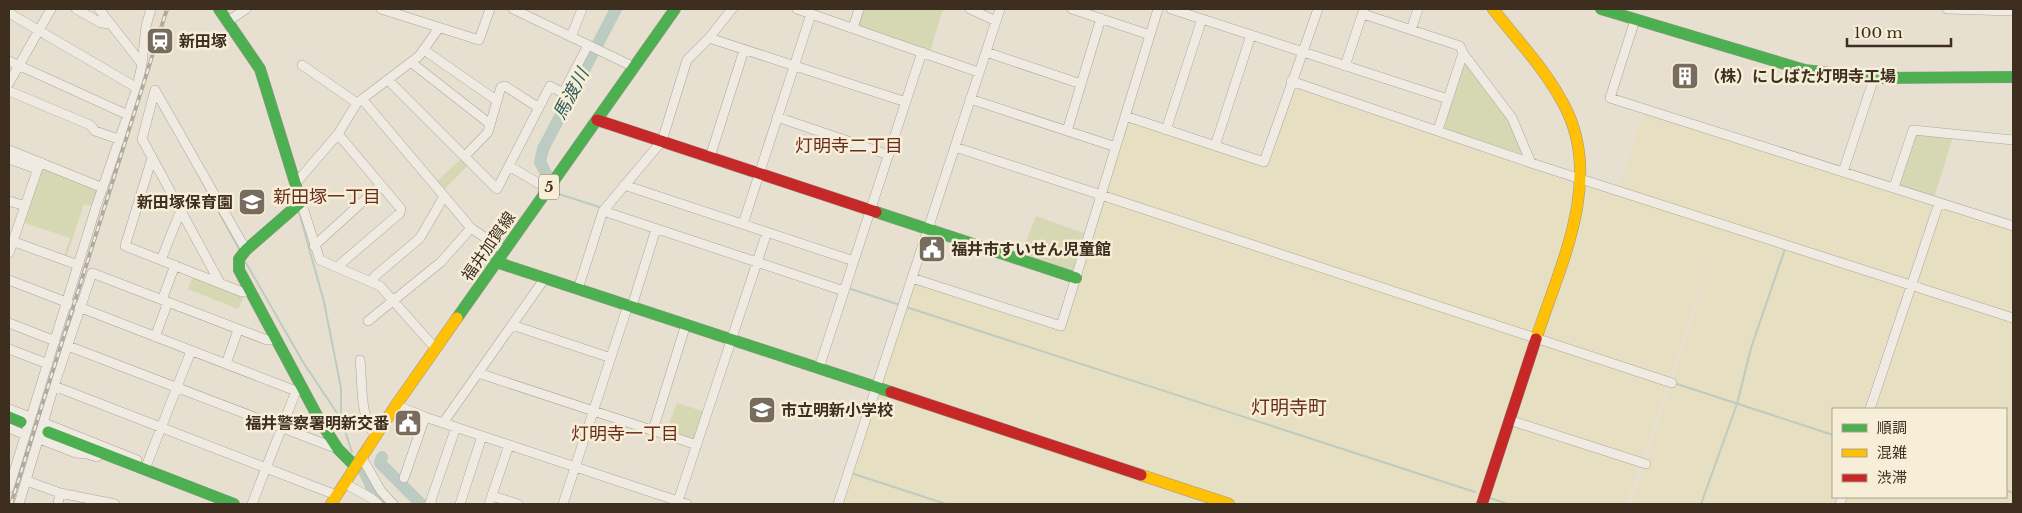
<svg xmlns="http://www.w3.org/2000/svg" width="2022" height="513" font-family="'Libre Baskerville','Noto Sans JP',serif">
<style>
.farmland{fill:#e6dfc2;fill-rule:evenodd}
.green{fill:#d6d7b3}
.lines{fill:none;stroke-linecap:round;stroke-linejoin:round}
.stream{stroke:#bcccc2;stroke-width:2}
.river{stroke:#bcccc2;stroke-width:12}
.street-casing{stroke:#ada599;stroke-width:10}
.fast-casing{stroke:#9c958a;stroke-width:12}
.slow-casing{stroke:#9c958a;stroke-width:12}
.jam-casing{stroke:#9c958a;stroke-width:12}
.street{stroke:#efebe3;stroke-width:9}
.fast{stroke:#4caf50;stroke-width:11}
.slow{stroke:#ffc107;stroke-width:11}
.jam{stroke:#c62828;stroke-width:11}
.rail-casing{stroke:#afaaa2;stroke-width:4}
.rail{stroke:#f7eed8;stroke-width:2;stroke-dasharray:5.5;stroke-linecap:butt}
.labels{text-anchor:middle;stroke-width:5;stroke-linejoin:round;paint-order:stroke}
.shield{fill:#f7eed8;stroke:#756857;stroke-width:1}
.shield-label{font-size:15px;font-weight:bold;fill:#3d2e20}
.poi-label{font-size:16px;font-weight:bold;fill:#3d2e20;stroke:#f7eed8;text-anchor:start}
.street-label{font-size:16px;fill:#3d2e20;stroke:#f7eed8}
.water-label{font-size:18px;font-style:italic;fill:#2f5d5a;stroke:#f7eed8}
.neighbourhood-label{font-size:18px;fill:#6b2e1e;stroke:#f7eed8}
.quarter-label{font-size:19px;fill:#6b2e1e;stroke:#f7eed8}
</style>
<rect width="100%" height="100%" fill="#e7e0d1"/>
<!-- farmland -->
<path class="farmland" d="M 1291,81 L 1618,189 L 1646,110 L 2013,226 L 2013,504 L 1632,504 L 1735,190 L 1626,504 L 840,504 L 912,278 L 1061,326 L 1125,116 L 1266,164 ZM 1833,409 L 2006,409 L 2006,497 L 1833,497 Z"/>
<!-- green -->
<path class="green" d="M 859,9 L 943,9 L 929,55 L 853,28 Z
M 1462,57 L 1512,118 L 1528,156 L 1439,127 Z
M 1913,130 L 1953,137 L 1934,198 L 1894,187 Z
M 462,158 L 469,164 L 443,191 L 436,182 Z
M 40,162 L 103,188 L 96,207 L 84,204 L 66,258 L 63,257 L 70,238 L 19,221 Z
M 1036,216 L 1089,235 L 1076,278 L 1019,259 Z
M 193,276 L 244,296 L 238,309 L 188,289 Z
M 677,403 L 705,412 L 697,445 L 665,434 Z"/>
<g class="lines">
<!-- stream -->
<path class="stream" d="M 198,174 L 239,249
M 556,193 L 602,208
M 299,212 L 324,302 L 341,388 L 341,419 L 352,452
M 245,261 L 303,362 L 341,419
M 851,289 L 900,305
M 906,307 L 1475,492
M 1674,383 L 1833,435
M 851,473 L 946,504
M 2006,490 L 2013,493
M 1490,498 L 1508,504
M 1701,504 L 1737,404 L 1751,348 L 1785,249"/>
<!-- river -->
<path class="river" d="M 550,181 L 540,162 L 543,149 L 616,9
M 382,457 L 380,463 L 421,504
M 363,469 L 373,490 L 385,504"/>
<!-- street casing -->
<g class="street-casing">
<path id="street" d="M 76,9 L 101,23 L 110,24
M 99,9 L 142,64
M 381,9 L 479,40 L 490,9
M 513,9 L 634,67
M 797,9 L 978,72
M 970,9 L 996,21
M 1072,9 L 1150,35
M 1171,9 L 1448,99
M 1947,9 L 2013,11
M 9,13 L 137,88
M 1363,14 L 1460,46 L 1463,53 L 1512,118 L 1531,163
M 1635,20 L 1610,98 L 2013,226
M 228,21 L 246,9
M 853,28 L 859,9
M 1411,30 L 1418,9
M 571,37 L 582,9
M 709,38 L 906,102
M 424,50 L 496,100
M 986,52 L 1081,84
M 9,61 L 128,115
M 412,63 L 490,124
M 302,65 L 357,103
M 1345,66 L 1364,9
M 388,80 L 497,189 L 550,86 L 563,93 L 588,45
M 1291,81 L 1531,163 L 2013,318
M 9,83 L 51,9
M 155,90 L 142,139 L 220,283
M 155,90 L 246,250
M 9,91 L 90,125 L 95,131 L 121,140
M 362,99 L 471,228 L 505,251
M 970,99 L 1116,147
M 1125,116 L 1264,162 L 1318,9
M 777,117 L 889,155
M 1166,130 L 1202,19
M 1438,130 L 1463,53
M 1067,131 L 1101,18
M 1215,146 L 1251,35
M 955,147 L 1672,383
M 9,150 L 103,188
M 465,156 L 488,132 L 501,87 L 505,86 L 539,108
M 710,157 L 744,50
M 152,158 L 125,246 L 242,292 L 249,292
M 9,159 L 37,169
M 509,166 L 548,189
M 1843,172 L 1874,78
M 295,184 L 338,134 L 357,103 L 419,56 L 439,28
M 624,185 L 854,261
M 1894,187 L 1913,130 L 2013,140
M 9,201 L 25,206
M 301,202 L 320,260 L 380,286 L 436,349
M 603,211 L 844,291
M 743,224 L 811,14
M 9,240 L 78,265
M 314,246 L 381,185
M 9,253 L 40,162
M 161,260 L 180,212
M 337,267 L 400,213 L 401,209 L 338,134
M 912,278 L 1061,326 L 1158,9
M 9,280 L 296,391 L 303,390
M 372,282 L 375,276 L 420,238 L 443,198
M 578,289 L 603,211 L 662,141 L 687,60 L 709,38 L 732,9
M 162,300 L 175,265
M 632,306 L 656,229
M 368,321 L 441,262 L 471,228
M 9,323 L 55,341
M 512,325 L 611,358
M 155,337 L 168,302
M 68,346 L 338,449
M 9,349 L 48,364
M 360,360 C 363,386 359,413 375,435
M 226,364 L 238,330
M 819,368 L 922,52
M 478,373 L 697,445
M 54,386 L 336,495
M 396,405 L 425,417 L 687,504
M 9,409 L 30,417
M 1870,409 L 1939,203
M 1509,420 L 1646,464
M 44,423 L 137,460
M 443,423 L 545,278
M 9,428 L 25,435
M 653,430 L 686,324
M 40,439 L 76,453 L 87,454 L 97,457
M 361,456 L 381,491 L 393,504
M 147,464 L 191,351
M 404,478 L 425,417
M 27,481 L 60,493 L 115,504
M 344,483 L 371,498 L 378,504
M 9,488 L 96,207 L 137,88 L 142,64 L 146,26 L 151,9
M 492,496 L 518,504
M 19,504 L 54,386 L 92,273 L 267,340 L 275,340
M 58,504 L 60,493
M 252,504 L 296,391
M 432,504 L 430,503 L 456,427
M 460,504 L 482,436
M 489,504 L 509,445
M 563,504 L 628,305
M 677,504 L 767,232
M 838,504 L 1000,9
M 1840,504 L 1842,497"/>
</g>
<!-- fast casing -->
<g class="fast-casing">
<path id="fast" d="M 219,9 L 260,69 L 301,202 L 246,250 L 239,259 L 239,270 L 320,421 L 338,449 L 355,466
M 1601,9 L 1805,70 L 1874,78 L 2013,77
M 876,212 L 1076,278
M 496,262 L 891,392
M 457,318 L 675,9
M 9,417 L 21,422
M 48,432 L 234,504"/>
</g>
<!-- slow casing -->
<g class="slow-casing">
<path id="slow" d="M 1493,9 C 1518,41 1549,73 1567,111 C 1602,184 1559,268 1536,339
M 1141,475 L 1229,504
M 331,504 L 396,405 L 457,318"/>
</g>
<!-- jam casing -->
<g class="jam-casing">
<path id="jam" d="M 597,120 L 876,212
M 891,392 L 1141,475
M 1482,504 L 1536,339"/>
</g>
<!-- street -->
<use href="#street" class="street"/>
<!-- fast -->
<use href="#fast" class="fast"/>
<!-- slow -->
<use href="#slow" class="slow"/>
<!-- jam -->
<use href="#jam" class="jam"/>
<!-- rail casing -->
<g class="rail-casing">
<path id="rail" d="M 11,504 L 167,9"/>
</g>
<!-- rail -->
<use href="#rail" class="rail"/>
</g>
<!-- icons -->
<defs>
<g id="station-square" transform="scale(1.4375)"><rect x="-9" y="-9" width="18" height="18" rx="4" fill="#786c5e" stroke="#f7eed8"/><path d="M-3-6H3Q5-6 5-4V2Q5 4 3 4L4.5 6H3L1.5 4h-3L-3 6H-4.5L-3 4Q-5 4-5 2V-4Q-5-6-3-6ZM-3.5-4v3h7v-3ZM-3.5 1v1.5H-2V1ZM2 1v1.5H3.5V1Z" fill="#fff"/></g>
<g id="building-square" transform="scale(1.4375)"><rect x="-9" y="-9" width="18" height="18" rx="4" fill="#786c5e" stroke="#f7eed8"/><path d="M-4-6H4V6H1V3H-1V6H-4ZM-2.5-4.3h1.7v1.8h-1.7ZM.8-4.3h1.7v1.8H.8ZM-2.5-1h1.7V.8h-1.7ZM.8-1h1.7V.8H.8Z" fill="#fff"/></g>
<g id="school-square" transform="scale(1.4375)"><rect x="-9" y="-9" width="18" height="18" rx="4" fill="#786c5e" stroke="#f7eed8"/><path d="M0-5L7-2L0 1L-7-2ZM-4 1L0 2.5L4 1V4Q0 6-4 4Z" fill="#fff"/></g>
<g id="civic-square" transform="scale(1.4375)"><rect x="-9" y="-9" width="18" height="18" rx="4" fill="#786c5e" stroke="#f7eed8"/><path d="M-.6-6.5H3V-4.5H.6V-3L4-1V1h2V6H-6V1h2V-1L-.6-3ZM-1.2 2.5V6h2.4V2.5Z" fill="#fff"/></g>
</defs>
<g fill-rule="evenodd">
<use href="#station-square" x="160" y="41"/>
<use href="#building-square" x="1685" y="76"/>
<use href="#school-square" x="252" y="202"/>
<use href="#civic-square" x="932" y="249"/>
<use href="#school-square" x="762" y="410"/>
<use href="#civic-square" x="408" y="423"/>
</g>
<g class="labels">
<!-- shield labels -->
<rect class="shield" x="539" y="174.5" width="20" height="25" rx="4"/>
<g class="shield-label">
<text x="549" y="192">5</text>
</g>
<!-- poi labels -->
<g class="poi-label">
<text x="179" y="47">新田塚</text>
<text x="1704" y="82">（株）にしばた灯明寺工場</text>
<text x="233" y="208" text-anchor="end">新田塚保育園</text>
<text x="951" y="255">福井市すいせん児童館</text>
<text x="781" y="416">市立明新小学校</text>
<text x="389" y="429" text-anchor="end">福井警察署明新交番</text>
</g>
<!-- street labels -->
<g class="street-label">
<text transform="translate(488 246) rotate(-55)" y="6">福井加賀線</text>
</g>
<!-- water labels -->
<g class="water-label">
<text transform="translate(571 94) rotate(-62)" y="6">馬渡川</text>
</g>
<!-- neighbourhood labels -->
<g class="neighbourhood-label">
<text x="849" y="152">灯明寺二丁目</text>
<text x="327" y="203">新田塚一丁目</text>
<text x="625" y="440">灯明寺一丁目</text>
</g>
<!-- quarter labels -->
<g class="quarter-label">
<text x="1289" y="414">灯明寺町</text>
</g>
</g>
<!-- border -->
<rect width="2022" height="513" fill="none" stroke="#3d2e20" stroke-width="20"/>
<!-- legend -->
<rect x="1832" y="408" width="175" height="90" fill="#f7eed8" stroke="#ada18e"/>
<rect x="1842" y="424" width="25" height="8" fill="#4caf50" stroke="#ada18e"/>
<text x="1877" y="433" font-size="15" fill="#3d2e20">順調</text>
<rect x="1842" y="449" width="25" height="8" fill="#ffc107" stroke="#ada18e"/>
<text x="1877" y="458" font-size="15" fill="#3d2e20">混雑</text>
<rect x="1842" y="474" width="25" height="8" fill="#c62828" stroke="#ada18e"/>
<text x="1877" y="483" font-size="15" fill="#3d2e20">渋滞</text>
<!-- scale -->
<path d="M1847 38v8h104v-8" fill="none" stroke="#3d2e20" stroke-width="2.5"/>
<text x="1854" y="38" font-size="15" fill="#3d2e20" stroke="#f7eed8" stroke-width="4" paint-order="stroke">100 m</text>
</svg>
